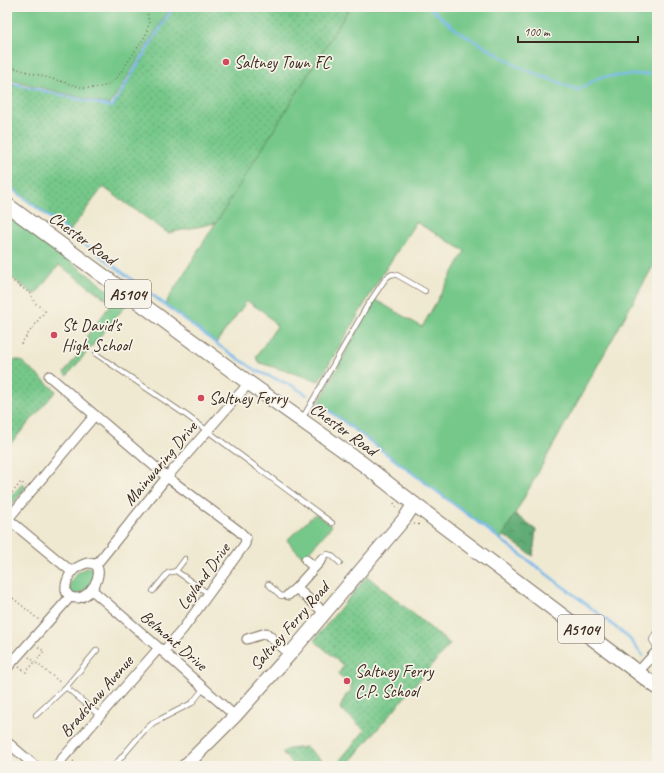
<svg xmlns="http://www.w3.org/2000/svg" width="664" height="773" font-family="Caveat,sans-serif">
<style>
.grass{fill:#76c88a;stroke:#587954}
.forest{fill:url(#forest-crowns);stroke:#4e6b4a}
.park{fill:url(#park-dots);stroke:#587954}
.lines{fill:none;stroke-linecap:round;stroke-linejoin:round}
.stream{stroke:#76b8eb;stroke-width:2.5}
.lane-casing{stroke:#7a6d5d;stroke-width:6}
.street-casing{stroke:#7a6d5d;stroke-width:11}
.secondary-casing{stroke:#7a6d5d;stroke-width:15}
.primary-casing{stroke:#7a6d5d;stroke-width:16}
.path{stroke:#7a6d5d;stroke-width:1.5;stroke-dasharray:1 3;stroke-linecap:butt}
.lane{stroke:#fff;stroke-width:4.5}
.street{stroke:#fff;stroke-width:9}
.secondary{stroke:#fff;stroke-width:13}
.primary{stroke:#fff;stroke-width:14}
.poi-dot{fill:#d1495b;stroke:#f7f3e8;stroke-width:1.5}
.labels{text-anchor:middle;stroke-width:3.5;stroke-linejoin:round;paint-order:stroke}
.shield{fill:#f7f3e8;stroke:#73665b;stroke-width:1}
.shield-label{font-size:16px;font-weight:bold;fill:#3b2a1e}
.poi-label{font-size:17px;fill:#3b2a1e;stroke:#f7f3e8;text-anchor:start}
.street-label{font-size:17px;fill:#3b2a1e;stroke:#f7f3e8}
</style>
<defs>
<pattern id="forest-crowns" width="20" height="18" patternUnits="userSpaceOnUse"><rect width="20" height="18" fill="#60ac76"/><path d="M2 6a3 3 0 1 1 6 0M12 15a3 3 0 1 1 6 0" fill="none" stroke="#508c60"/></pattern>
<pattern id="park-dots" width="8" height="8" patternUnits="userSpaceOnUse"><rect width="8" height="8" fill="#76c88a"/><path d="M2 2h.1M6 6h.1" fill="none" stroke="#62a370" stroke-width="1.8" stroke-linecap="round"/></pattern>
</defs>
<rect width="100%" height="100%" fill="#f7f3e8"/>
<filter id="ink" filterUnits="userSpaceOnUse"><feTurbulence type="fractalNoise" baseFrequency=".025" numOctaves="2"/><feDisplacementMap in="SourceGraphic" scale="8" xChannelSelector="R" yChannelSelector="G"/><feConvolveMatrix kernelMatrix="1 2 1 2 8 2 1 2 1" color-interpolation-filters="sRGB"/></filter>
<filter id="wash" filterUnits="userSpaceOnUse"><feTurbulence type="fractalNoise" baseFrequency=".012" numOctaves="4" result="noise"/><feDisplacementMap in="SourceGraphic" scale="16" xChannelSelector="R" yChannelSelector="G"/><feGaussianBlur stdDeviation="0.9" result="paint"/><feColorMatrix in="noise" values="0 0 0 0 0 0 0 0 0 0 0 0 0 0 0 0 0 1.4 0 .05"/><feComposite in="paint" operator="in"/></filter>
<g filter="url(#wash)">
<rect width="100%" height="100%" fill="#f0e9d1"/>
<!-- grass -->
<path class="grass" d="M 7,7 L 171,7 L 110,105 L 7,79 Z
M 350,7 L 657,7 L 657,259 L 501,539 L 319,403 L 374,299 L 422,327 L 465,251 L 416,222 L 380,278 L 319,381 L 260,363 L 256,357 L 277,326 L 264,312 L 247,301 L 216,343 L 165,304 Z
M 7,214 L 127,304 L 67,376 L 64,373 L 89,340 L 86,337 L 112,303 L 59,265 L 35,295 L 7,274 Z
M 22,484 L 26,487 L 7,511 L 7,501 Z
M 315,514 L 332,526 L 304,557 L 296,551 L 287,540 Z
M 90,567 L 93,569 L 95,575 L 88,589 L 76,595 L 70,592 C 70,589 69,587 70,585 C 72,575 81,569 90,567 Z"/>
<!-- forest -->
<path class="forest" d="M 515,514 L 536,530 L 533,556 L 503,535 Z"/>
<!-- park -->
<path class="park" d="M 173,7 L 350,7 L 216,223 L 168,233 L 103,187 L 69,232 L 7,185 L 7,82 L 112,107 Z
M 7,356 L 13,360 L 20,360 L 56,391 L 7,448 Z
M 367,576 L 450,644 L 346,766 L 335,766 L 365,730 L 340,708 L 346,695 L 351,691 L 351,684 L 338,674 L 344,666 L 314,640 Z
M 306,747 L 328,766 L 295,766 L 282,753 L 288,749 Z"/>
<g class="lines">
<!-- stream -->
<path class="stream" d="M 429,7 L 458,31 L 521,68 L 578,90 L 600,77 L 657,73
M 7,82 L 112,107 L 173,7
M 7,185 L 221,347 L 257,371 L 293,386 L 307,395
M 319,403 L 516,551 L 594,610 L 629,638 L 643,656
M 655,667 L 657,668"/>
</g>
</g>
<g filter="url(#ink)">
<g class="lines">
<!-- lane casing -->
<g class="lane-casing">
<path id="lane" d="M 96,354 L 186,415 L 332,523
M 302,419 L 367,306 L 386,278 L 392,274 L 397,275 L 425,291
M 322,559 L 327,554 L 331,555 L 340,563
M 176,571 L 185,559
M 268,584 L 281,596 L 288,595
M 153,591 L 168,573 L 176,571 L 209,594
M 657,631 L 655,634 L 652,640 L 657,648
M 66,687 L 100,716
M 36,715 L 66,687 L 97,650
M 114,766 L 143,732 L 153,723 L 192,703 L 204,688"/>
</g>
<!-- street casing -->
<g class="street-casing">
<path id="street" d="M 49,376 L 167,477 L 239,531 L 246,538 L 245,544 L 183,629 L 163,652
M 8,519 L 72,572
M 7,520 L 95,415
M 322,559 L 296,588 L 325,613
M 306,560 L 314,567
M 87,563 C 109,561 95,596 78,598 C 61,599 65,582 71,573 C 74,568 81,565 87,563 Z
M 96,565 L 167,477 L 249,383
M 92,590 L 159,648 L 235,716
M 288,595 L 296,588
M 247,639 L 266,633 L 290,654
M 7,668 L 70,597
M 638,672 L 657,651
M 7,742 L 35,766
M 56,766 L 159,648"/>
</g>
<!-- secondary casing -->
<g class="secondary-casing">
<path id="secondary" d="M 185,766 L 235,716 L 290,654 L 405,518 L 414,504"/>
</g>
<!-- primary casing -->
<g class="primary-casing">
<path id="primary" d="M 7,205 L 249,383 L 363,464 L 414,504 L 657,687"/>
</g>
<!-- path -->
<path class="path" d="M 7,66 L 84,88 L 95,88 L 108,85 L 117,78 L 146,35 L 149,23 L 147,11 L 145,7
M 7,277 L 31,294 L 34,302 L 45,311 L 20,345 L 19,344
M 7,499 L 21,482 L 26,486
M 394,503 L 398,510
M 414,524 L 422,525
M 7,593 L 39,620
M 29,657 L 35,662 L 44,651 L 37,646
M 19,667 L 26,672 L 35,662 L 61,683
M 73,761 L 79,766"/>
<!-- lane -->
<use href="#lane" class="lane"/>
<!-- street -->
<use href="#street" class="street"/>
<!-- secondary -->
<use href="#secondary" class="secondary"/>
<!-- primary -->
<use href="#primary" class="primary"/>
</g>
</g>
<!-- markers -->
<g class="poi-dot">
<circle cx="226" cy="62" r="4"/>
<circle cx="54" cy="335" r="4"/>
<circle cx="201" cy="398" r="4"/>
<circle cx="347" cy="681" r="4"/>
</g>
<g class="labels">
<!-- shield labels -->
<g class="shield">
<rect x="105" y="280" width="46" height="28" rx="3"/>
<rect x="558" y="615" width="46" height="28" rx="3"/>
</g>
<g class="shield-label">
<text x="128" y="300">A5104</text>
<text x="581" y="635">A5104</text>
</g>
<!-- poi labels -->
<g class="poi-label">
<text x="234" y="68">Saltney Town FC</text>
<text x="62" y="331">St David's<tspan x="62" dy="20">High School</tspan></text>
<text x="209" y="404">Saltney Ferry</text>
<text x="355" y="677">Saltney Ferry<tspan x="355" dy="20">C.P. School</tspan></text>
</g>
<!-- street labels -->
<g class="street-label">
<text transform="translate(83 238) rotate(36)" y="6">Chester Road</text>
<text transform="translate(344 429) rotate(36)" y="6">Chester Road</text>
<text transform="translate(160 463) rotate(-50)" y="6">Mainwaring Drive</text>
<text transform="translate(203 576) rotate(-54)" y="6">Leyland Drive</text>
<text transform="translate(289 626) rotate(-49)" y="6">Saltney Ferry Road</text>
<text transform="translate(174 640) rotate(41)" y="6">Belmont Drive</text>
<text transform="translate(96 696) rotate(-49)" y="6">Bradshaw Avenue</text>
</g>
</g>
<!-- margin -->
<rect width="664" height="773" fill="none" stroke="#f7f3e8" stroke-width="24"/>
<!-- scale -->
<path d="M518 36v6h120v-6" fill="none" stroke="#3b2a1e" stroke-width="2"/>
<text x="524" y="36" font-size="12" fill="#3b2a1e" stroke="#f7f3e8" stroke-width="3" paint-order="stroke">100 m</text>
</svg>
